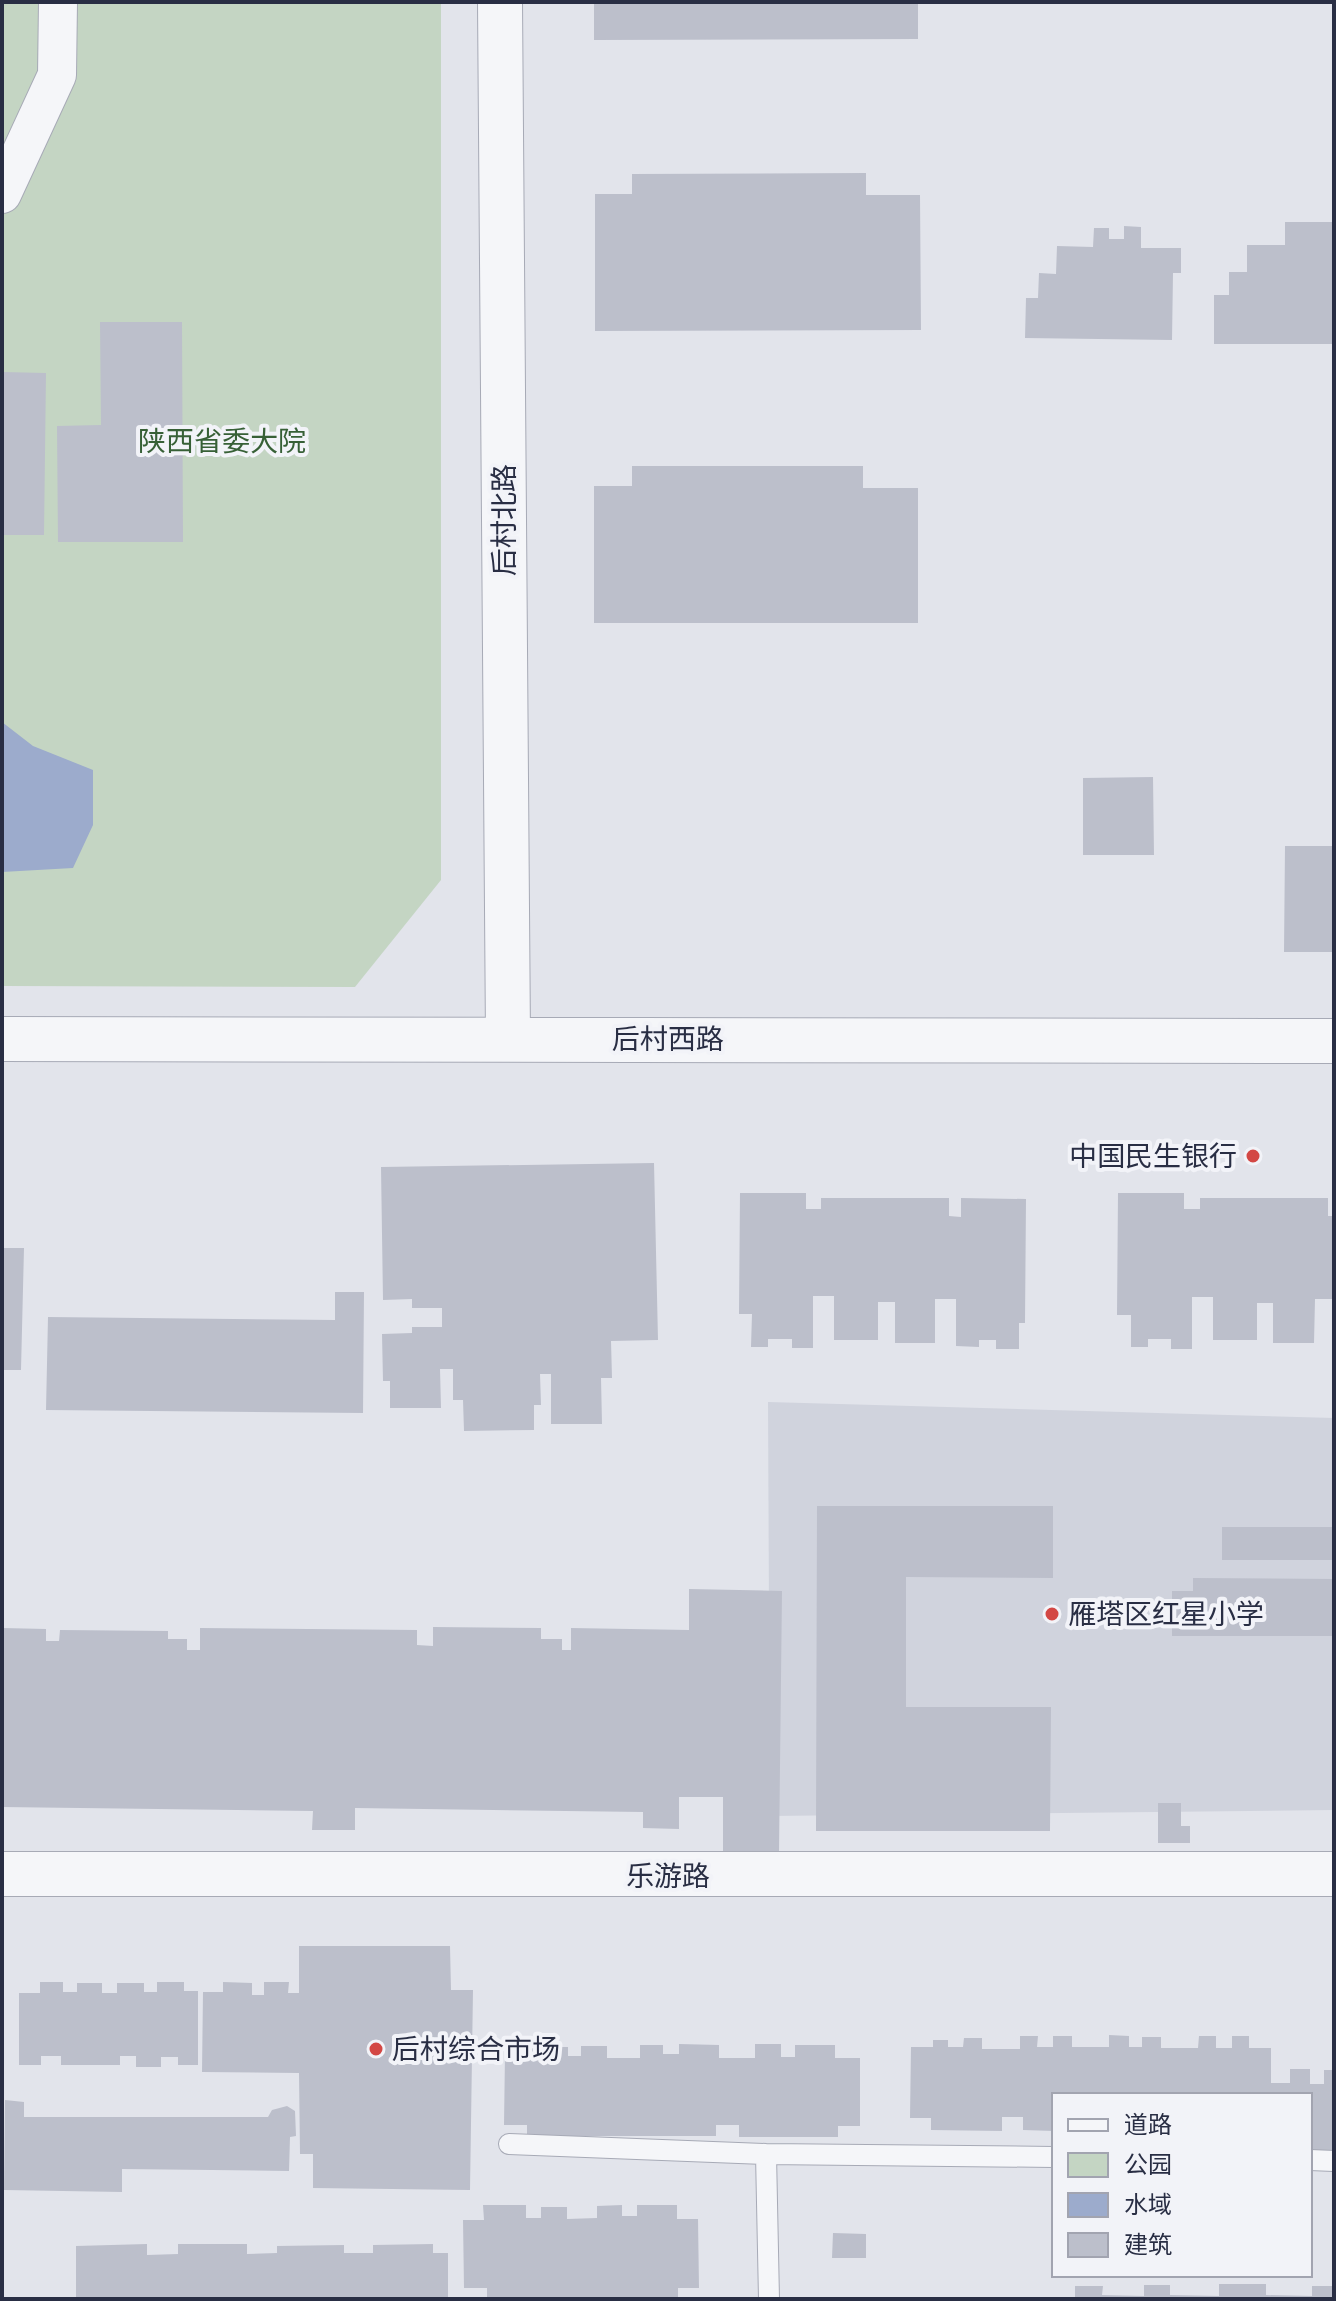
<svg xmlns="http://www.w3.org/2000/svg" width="1336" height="2301" font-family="Ubuntu,'Noto Sans SC',sans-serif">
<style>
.built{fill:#d0d3dd}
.green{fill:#c4d5c3}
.water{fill:#9cabcc}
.building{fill:#bcbfcb}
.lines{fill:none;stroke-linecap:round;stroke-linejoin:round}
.service-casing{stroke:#a7aab6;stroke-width:22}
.minor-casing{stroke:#a7aab6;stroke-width:40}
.tertiary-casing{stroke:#a7aab6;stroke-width:46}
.service{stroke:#f5f6f9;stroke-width:20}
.minor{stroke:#f5f6f9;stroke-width:38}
.tertiary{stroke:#f5f6f9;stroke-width:44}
.poi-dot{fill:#d34744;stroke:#f2f3f8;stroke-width:3}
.labels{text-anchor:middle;stroke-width:8;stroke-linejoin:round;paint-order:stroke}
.park-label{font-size:28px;fill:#376036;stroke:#f2f3f8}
.street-label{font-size:28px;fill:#292e44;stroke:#f2f3f8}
.poi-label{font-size:28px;fill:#292e44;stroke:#f2f3f8;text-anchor:start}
</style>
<rect width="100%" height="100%" fill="#e2e4eb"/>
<!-- built -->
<path class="built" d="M 768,1402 L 1334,1418 L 1334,1810 L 770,1816 Z"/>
<!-- green -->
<path class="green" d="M 2,2 L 441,2 L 441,880 L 355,987 L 2,986 Z"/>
<!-- water -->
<path class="water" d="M 2,722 L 33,746 L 93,770 L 93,825 L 73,868 L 2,872 Z"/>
<!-- building -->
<path class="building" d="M 594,2 L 918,2 L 918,39 L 594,40 Z
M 866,173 L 866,195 L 920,195 L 921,330 L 595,331 L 595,194 L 632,194 L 632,174 Z
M 1285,222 L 1334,222 L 1334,344 L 1214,344 L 1214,295 L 1229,295 L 1229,272 L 1247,272 L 1247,245 L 1285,245 Z
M 1124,226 L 1141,227 L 1141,248 L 1181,248 L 1181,273 L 1173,273 L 1172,340 L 1025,338 L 1026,298 L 1038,298 L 1039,273 L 1056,274 L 1057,246 L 1093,247 L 1094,228 L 1109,228 L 1109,239 L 1124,239 Z
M 100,322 L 182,322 L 183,542 L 58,542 L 57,426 L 101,425 Z
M 2,372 L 46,373 L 44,535 L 2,535 Z
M 632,466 L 863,466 L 863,488 L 918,488 L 918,623 L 594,623 L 594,486 L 632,486 Z
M 1153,777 L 1154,855 L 1083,855 L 1083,778 Z
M 1285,846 L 1334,846 L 1334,952 L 1284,952 Z
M 654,1163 L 658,1340 L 611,1341 L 612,1378 L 601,1378 L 602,1424 L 551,1424 L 551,1374 L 540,1374 L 541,1405 L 534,1405 L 534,1430 L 464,1431 L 463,1400 L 453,1400 L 453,1369 L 440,1369 L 441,1408 L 390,1408 L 390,1381 L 383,1381 L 382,1334 L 412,1333 L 412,1327 L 442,1327 L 442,1308 L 412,1308 L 412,1299 L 383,1300 L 381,1167 Z
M 740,1193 L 806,1193 L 806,1209 L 821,1209 L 821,1198 L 949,1198 L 949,1216 L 961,1217 L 961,1198 L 1026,1199 L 1025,1323 L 1019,1323 L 1019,1349 L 996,1349 L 996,1340 L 979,1340 L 979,1347 L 956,1346 L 956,1299 L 935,1299 L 935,1343 L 895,1343 L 895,1302 L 878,1302 L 878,1340 L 834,1340 L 834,1296 L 813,1296 L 813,1348 L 792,1348 L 792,1339 L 768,1339 L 768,1347 L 751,1347 L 752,1314 L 739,1314 Z
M 1118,1193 L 1184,1193 L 1184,1209 L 1200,1209 L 1200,1198 L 1328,1198 L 1328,1216 L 1334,1216 L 1334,1299 L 1315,1299 L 1314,1343 L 1273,1343 L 1273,1303 L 1257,1303 L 1257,1340 L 1213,1340 L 1213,1297 L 1192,1297 L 1192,1349 L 1171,1349 L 1171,1339 L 1148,1339 L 1148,1347 L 1131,1347 L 1131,1315 L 1117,1315 Z
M 2,1248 L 24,1248 L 21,1370 L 2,1370 Z
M 335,1292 L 364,1292 L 363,1413 L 46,1410 L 48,1317 L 335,1320 Z
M 817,1506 L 1053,1506 L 1053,1578 L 906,1577 L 906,1707 L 1051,1707 L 1050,1831 L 816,1831 Z
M 1222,1527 L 1334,1527 L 1334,1560 L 1222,1560 Z
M 1193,1578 L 1334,1579 L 1334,1636 L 1172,1636 L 1172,1591 L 1193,1591 Z
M 689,1589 L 782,1591 L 779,1853 L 723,1852 L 723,1797 L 679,1797 L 679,1829 L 643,1828 L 643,1812 L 355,1808 L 355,1830 L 312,1830 L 313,1811 L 2,1807 L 2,1628 L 46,1629 L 46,1641 L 59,1641 L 60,1630 L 168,1631 L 168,1639 L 187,1639 L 187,1650 L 200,1650 L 200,1628 L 417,1630 L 417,1645 L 433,1646 L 433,1627 L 541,1628 L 541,1639 L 562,1639 L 562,1650 L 571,1650 L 571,1628 L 689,1630 Z
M 1158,1803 L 1181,1803 L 1181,1826 L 1190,1826 L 1190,1843 L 1158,1843 Z
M 299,1946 L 450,1946 L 451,1990 L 473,1990 L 470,2190 L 313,2188 L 313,2154 L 300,2154 L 299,2073 L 202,2072 L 203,1992 L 223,1992 L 223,1982 L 252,1983 L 252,1995 L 264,1995 L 264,1982 L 289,1982 L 288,1993 L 299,1993 Z
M 40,1982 L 63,1982 L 63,1992 L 77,1992 L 77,1983 L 102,1983 L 102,1993 L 117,1993 L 117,1983 L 144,1983 L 144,1992 L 157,1992 L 157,1982 L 184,1982 L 184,1991 L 198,1991 L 198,2065 L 178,2065 L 178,2057 L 161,2057 L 161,2067 L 136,2067 L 136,2056 L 120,2056 L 120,2065 L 61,2065 L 61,2056 L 41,2056 L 41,2065 L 19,2065 L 19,1993 L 40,1993 Z
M 1109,2035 L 1129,2036 L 1129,2047 L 1142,2047 L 1142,2037 L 1161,2037 L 1161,2048 L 1198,2048 L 1199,2036 L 1216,2036 L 1216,2048 L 1232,2048 L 1232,2036 L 1249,2036 L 1249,2048 L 1271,2048 L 1271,2083 L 1290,2083 L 1290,2069 L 1310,2069 L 1310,2084 L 1324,2084 L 1324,2070 L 1334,2070 L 1334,2164 L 1310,2164 L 1310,2095 L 1054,2095 L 1054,2131 L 1023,2130 L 1023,2117 L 1002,2117 L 1002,2131 L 931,2130 L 931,2118 L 910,2118 L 911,2047 L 933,2047 L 933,2040 L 948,2040 L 948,2047 L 963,2047 L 964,2038 L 982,2038 L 982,2049 L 1020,2049 L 1020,2036 L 1038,2036 L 1037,2047 L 1053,2047 L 1053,2036 L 1072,2036 L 1072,2047 L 1109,2047 Z
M 679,2044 L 719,2045 L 719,2058 L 755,2058 L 755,2044 L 781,2044 L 781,2057 L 795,2057 L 795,2045 L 835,2045 L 835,2058 L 860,2058 L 860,2126 L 838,2126 L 838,2137 L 739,2137 L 739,2125 L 716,2125 L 716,2136 L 527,2136 L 527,2125 L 504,2125 L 505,2054 L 526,2054 L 526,2047 L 568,2047 L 568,2056 L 581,2056 L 581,2046 L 607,2046 L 607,2058 L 640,2058 L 640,2045 L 663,2045 L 663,2054 L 679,2054 Z
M 5,2100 L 24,2102 L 24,2117 L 268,2117 L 272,2110 L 287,2106 L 295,2111 L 296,2136 L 290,2137 L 289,2171 L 122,2169 L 122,2192 L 4,2190 Z
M 483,2205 L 526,2205 L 526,2218 L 541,2218 L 541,2207 L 567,2207 L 567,2219 L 597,2218 L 597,2206 L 622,2205 L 622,2216 L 637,2216 L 637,2205 L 677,2205 L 677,2219 L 698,2219 L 699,2288 L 678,2288 L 678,2299 L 487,2299 L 487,2288 L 464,2288 L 463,2220 L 484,2220 Z
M 833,2233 L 866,2234 L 866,2258 L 832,2258 Z
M 147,2244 L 147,2255 L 178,2254 L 178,2244 L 247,2244 L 247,2254 L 277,2253 L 277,2246 L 344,2245 L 344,2253 L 373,2253 L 373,2245 L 433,2244 L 433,2253 L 448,2253 L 448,2299 L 76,2299 L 76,2246 Z
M 1219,2284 L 1266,2284 L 1266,2295 L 1312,2296 L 1312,2286 L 1334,2286 L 1334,2299 L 1075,2299 L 1075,2286 L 1103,2286 L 1102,2295 L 1144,2296 L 1144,2285 L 1170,2285 L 1170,2295 L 1219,2296 Z"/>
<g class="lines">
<!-- service casing -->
<g class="service-casing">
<path id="service" d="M 509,2144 L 766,2154 L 1054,2157
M 766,2154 L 769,2299
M 1310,2160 L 1334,2161"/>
</g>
<!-- minor casing -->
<g class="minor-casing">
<path id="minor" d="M 2,194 L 57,75 L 58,2"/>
</g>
<!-- tertiary casing -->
<g class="tertiary-casing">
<path id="tertiary" d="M 500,2 L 508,1038
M 2,1039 L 1334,1041
M 2,1874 L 1334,1874"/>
</g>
<!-- service -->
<use href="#service" class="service"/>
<!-- minor -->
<use href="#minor" class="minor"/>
<!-- tertiary -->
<use href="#tertiary" class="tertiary"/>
</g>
<!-- markers -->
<g class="poi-dot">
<circle cx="1253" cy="1156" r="8"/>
<circle cx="1052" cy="1614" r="8"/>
<circle cx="376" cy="2049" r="8"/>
</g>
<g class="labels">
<!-- park labels -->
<g class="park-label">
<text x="222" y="451">陕西省委大院</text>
</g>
<!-- street labels -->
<g class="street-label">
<text transform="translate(504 520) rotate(-90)" y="10">后村北路</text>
<text x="668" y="1049">后村西路</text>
<text x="668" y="1886">乐游路</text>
</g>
<!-- poi labels -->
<g class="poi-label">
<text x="1237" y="1166" text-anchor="end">中国民生银行</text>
<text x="1068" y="1624">雁塔区红星小学</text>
<text x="392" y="2059">后村综合市场</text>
</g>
</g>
<!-- border -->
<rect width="1336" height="2301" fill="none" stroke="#292e44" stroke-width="8"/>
<!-- legend -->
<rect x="1052" y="2093" width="260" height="184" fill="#f2f3f8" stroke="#a2a4b0" stroke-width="2"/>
<rect x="1068" y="2119" width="40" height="12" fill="#f5f6f9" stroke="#a2a4b0" stroke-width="2"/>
<text x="1124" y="2133" font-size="24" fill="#292e44">道路</text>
<rect x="1068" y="2153" width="40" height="24" fill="#c4d5c3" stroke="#a2a4b0" stroke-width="2"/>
<text x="1124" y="2173" font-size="24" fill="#292e44">公园</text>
<rect x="1068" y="2193" width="40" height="24" fill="#9cabcc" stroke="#a2a4b0" stroke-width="2"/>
<text x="1124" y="2213" font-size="24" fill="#292e44">水域</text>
<rect x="1068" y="2233" width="40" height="24" fill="#bcbfcb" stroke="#a2a4b0" stroke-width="2"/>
<text x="1124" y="2253" font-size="24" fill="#292e44">建筑</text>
</svg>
